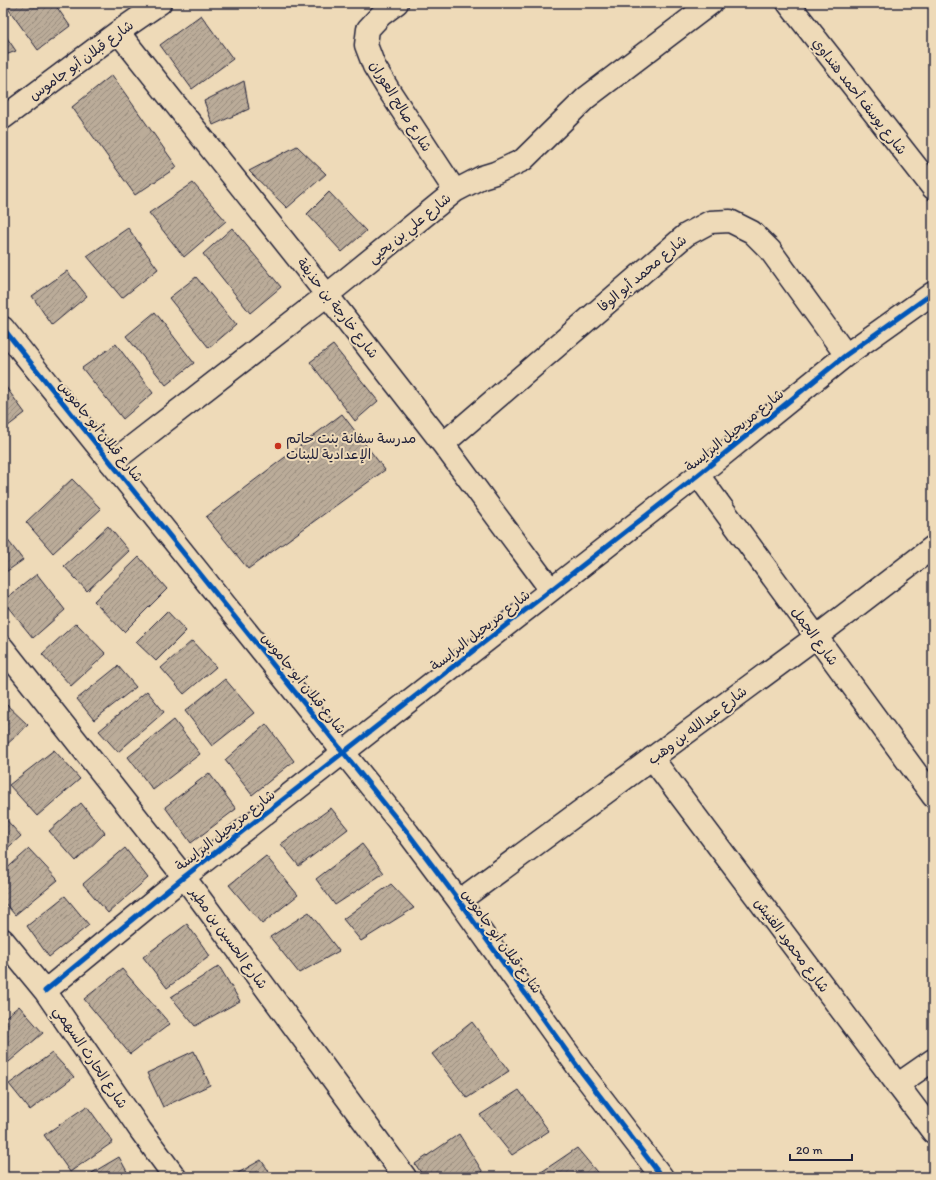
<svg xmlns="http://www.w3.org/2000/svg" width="936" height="1180" font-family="Itim,'Playpen Sans Arabic',sans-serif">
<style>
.building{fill:url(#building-hatch);stroke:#22223b}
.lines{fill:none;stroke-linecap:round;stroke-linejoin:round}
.minor-casing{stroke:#22223b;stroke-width:25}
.minor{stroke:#eedab8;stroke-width:22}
.cycleway-casing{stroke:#eedab8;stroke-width:8}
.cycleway{stroke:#0057b8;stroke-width:5}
.poi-dot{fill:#c8321e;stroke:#eedab8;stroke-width:1.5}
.labels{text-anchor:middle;stroke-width:4;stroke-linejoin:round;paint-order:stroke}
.street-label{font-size:14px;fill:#22223b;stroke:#eedab8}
.poi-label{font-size:14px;fill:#22223b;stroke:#eedab8;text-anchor:start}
</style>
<defs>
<pattern id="building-hatch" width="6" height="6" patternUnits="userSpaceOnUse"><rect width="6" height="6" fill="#bbac99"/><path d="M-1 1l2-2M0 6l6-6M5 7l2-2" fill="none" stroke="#988c7e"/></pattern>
</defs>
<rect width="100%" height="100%" fill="#eedab8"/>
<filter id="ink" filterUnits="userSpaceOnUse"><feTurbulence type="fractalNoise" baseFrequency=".025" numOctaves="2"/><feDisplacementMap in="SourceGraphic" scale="8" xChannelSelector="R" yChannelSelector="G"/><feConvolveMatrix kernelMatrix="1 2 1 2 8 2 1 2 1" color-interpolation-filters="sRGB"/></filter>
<g filter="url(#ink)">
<!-- building -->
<path class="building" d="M 4,3 L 54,3 L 70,26 L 38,50 Z
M 201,15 L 233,59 L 192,89 L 160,45 Z
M 3,32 L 16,51 L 3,56 Z
M 112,75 L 177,167 L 135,195 L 72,107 Z
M 244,81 L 249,109 L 213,125 L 204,101 Z
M 297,146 L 326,174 L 287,208 L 249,171 Z
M 193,183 L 226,221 L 184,257 L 149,213 Z
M 329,192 L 366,231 L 342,252 L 307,214 Z
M 128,228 L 158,269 L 122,298 L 87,256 Z
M 232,228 L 281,287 L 250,313 L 203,254 Z
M 67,271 L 87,296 L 52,325 L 32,296 Z
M 196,277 L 236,325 L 209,348 L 169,298 Z
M 155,312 L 194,363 L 166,385 L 126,336 Z
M 116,344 L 153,393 L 123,419 L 82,368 Z
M 333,345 L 378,401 L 355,421 L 310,362 Z
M 3,383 L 25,413 L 3,430 Z
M 342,414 L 385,470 L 248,569 L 206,517 Z
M 72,479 L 101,509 L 53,553 L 26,522 Z
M 108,526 L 129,551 L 87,591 L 64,566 Z
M 3,534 L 23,560 L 3,574 Z
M 139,557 L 167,589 L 124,632 L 94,601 Z
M 37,574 L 65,610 L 33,638 L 3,601 Z
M 167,611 L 186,631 L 156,661 L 136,642 Z
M 76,623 L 106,654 L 71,686 L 42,654 Z
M 192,641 L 216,667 L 184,694 L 161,668 Z
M 118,666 L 136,687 L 94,720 L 77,699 Z
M 225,679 L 254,713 L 212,746 L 185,711 Z
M 147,691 L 164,712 L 118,752 L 99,731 Z
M 7,705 L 28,725 L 3,748 L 3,708 Z
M 174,720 L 200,754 L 153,790 L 128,757 Z
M 266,724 L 294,761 L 252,795 L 225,760 Z
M 54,750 L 80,779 L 37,816 L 9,785 Z
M 209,773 L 236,809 L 191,843 L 165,807 Z
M 81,803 L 105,833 L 76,861 L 49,831 Z
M 331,808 L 348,829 L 299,866 L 281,844 Z
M 3,816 L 21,836 L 3,852 Z
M 362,844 L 384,873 L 335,905 L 316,879 Z
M 125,848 L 148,878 L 108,913 L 83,884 Z
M 29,849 L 58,880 L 15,915 L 3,901 L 3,872 Z
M 266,856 L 298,895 L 262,924 L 229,885 Z
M 391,884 L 414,908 L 361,941 L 343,919 Z
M 65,896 L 89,925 L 49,957 L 27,926 Z
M 309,912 L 339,951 L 299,973 L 270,937 Z
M 187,924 L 210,956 L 167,988 L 143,957 Z
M 219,966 L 240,1001 L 195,1026 L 171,997 Z
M 122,969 L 170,1024 L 130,1054 L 84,999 Z
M 19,1006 L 43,1033 L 3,1067 L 3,1019 Z
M 472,1022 L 509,1071 L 467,1098 L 432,1054 Z
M 194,1051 L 210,1085 L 163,1107 L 147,1073 Z
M 52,1053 L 74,1077 L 30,1110 L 9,1084 Z
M 519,1090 L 549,1131 L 512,1155 L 480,1115 Z
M 87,1106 L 113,1142 L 70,1172 L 44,1135 Z
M 459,1134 L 486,1177 L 424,1177 L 415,1164 Z
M 577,1148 L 601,1177 L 534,1177 Z
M 119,1157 L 130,1177 L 85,1177 Z
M 261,1160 L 273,1177 L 231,1177 Z"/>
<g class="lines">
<!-- minor casing -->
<g class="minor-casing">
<path id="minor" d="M 397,3 L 381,15 L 368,29 L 366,45 L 374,66 L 388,89 L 455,191
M 788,3 L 933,188
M 118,32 L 327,295 L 443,444 L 551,590
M 3,118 L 118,32 L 160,3
M 3,328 L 408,833 L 459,901 L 580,1070 L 662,1177
M 443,444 L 686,235 L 710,222 L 730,221 L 752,232 L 770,250 L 846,355
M 111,463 L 327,295 L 455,191 L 482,177 L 495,173 L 523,160 L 586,98 L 711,3
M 698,475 L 933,796
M 3,648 L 184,877 L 405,1177
M 652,758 L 933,1132
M 459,901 L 816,637 L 933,547
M 3,940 L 45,991 L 141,1131 L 175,1177
M 45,991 L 184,877 L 698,475 L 846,355 L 933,293
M 897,1085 L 933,1060"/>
</g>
<!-- minor -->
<use href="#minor" class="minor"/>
<!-- cycleway casing -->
<g class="cycleway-casing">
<path id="cycleway" d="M 3,328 L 408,833 L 459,901 L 580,1070 L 662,1177
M 45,991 L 184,877 L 698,475 L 846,355 L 933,293"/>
</g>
<!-- cycleway -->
<use href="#cycleway" class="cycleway"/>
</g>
</g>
<!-- markers -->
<circle class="poi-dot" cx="278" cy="446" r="4"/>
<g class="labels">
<!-- street labels -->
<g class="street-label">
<text transform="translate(81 60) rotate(-36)" y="5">شارع قبلان أبو جاموس</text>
<text transform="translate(860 96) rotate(52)" y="5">شارع يوسف أحمد هنداوي</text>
<text transform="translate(401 106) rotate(58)" y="5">شارع صالح العوران</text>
<text transform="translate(409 228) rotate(-39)" y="5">شارع علي بن يحيى</text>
<text transform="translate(642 273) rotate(-40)" y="5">شارع محمد أبو الوفا</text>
<text transform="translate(338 308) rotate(52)" y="5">شارع خارجة بن حذيفة</text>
<text transform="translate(734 430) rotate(-39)" y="5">شارع مريحيل البرايسة</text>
<text transform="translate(101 431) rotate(51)" y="5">شارع قبلان أبو جاموس</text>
<text transform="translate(480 630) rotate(-38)" y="5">شارع مريحيل البرايسة</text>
<text transform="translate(815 636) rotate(54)" y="5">شارع الجمل</text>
<text transform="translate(304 683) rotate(51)" y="5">شارع قبلان أبو جاموس</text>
<text transform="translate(697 725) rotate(-37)" y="5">شارع عبدالله بن وهب</text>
<text transform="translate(225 830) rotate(-38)" y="5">شارع مريحيل البرايسة</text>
<text transform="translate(229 938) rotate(54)" y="5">شارع الحسين بن مطير</text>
<text transform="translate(502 941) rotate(54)" y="5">شارع قبلان أبو جاموس</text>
<text transform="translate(792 945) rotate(53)" y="5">شارع محمود الفنيش</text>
<text transform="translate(91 1057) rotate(56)" y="5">شارع الحارث السهمي</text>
</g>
<!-- poi labels -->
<g class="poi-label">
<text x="286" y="443">مدرسة سفانة بنت حاتم<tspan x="286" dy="16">الإعدادية للبنات</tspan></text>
</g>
</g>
<!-- margin -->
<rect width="936" height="1180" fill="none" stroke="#eedab8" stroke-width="16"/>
<rect x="8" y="8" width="920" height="1164" fill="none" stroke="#22223b" stroke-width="1.5" filter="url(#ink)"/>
<!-- scale -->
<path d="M790 1154v6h62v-6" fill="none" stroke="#22223b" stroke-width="2"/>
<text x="796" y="1154" font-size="12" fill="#22223b" stroke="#eedab8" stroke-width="3" paint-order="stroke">20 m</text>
</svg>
